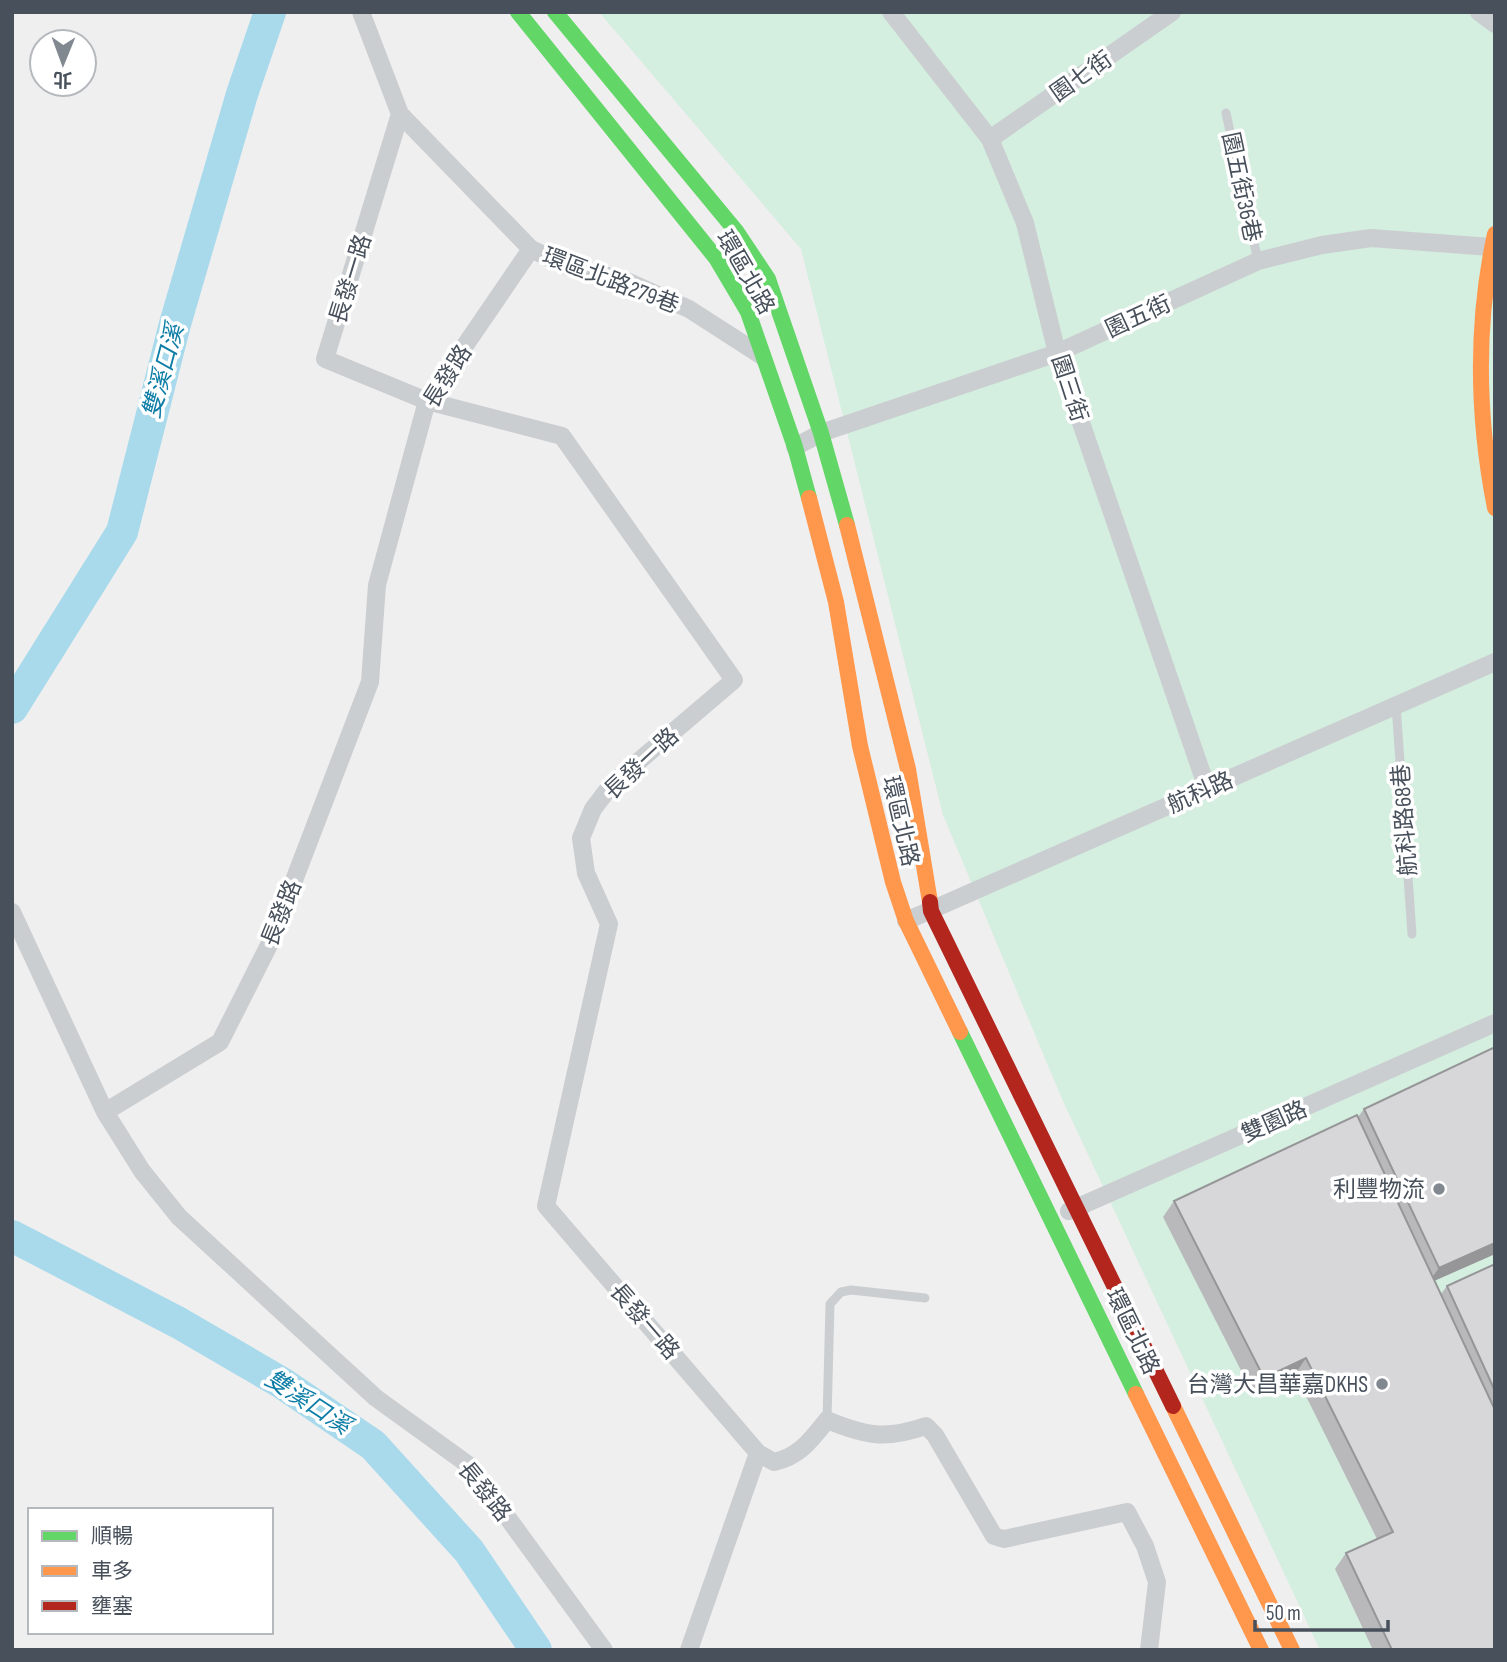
<svg xmlns="http://www.w3.org/2000/svg" width="1507" height="1662" font-family="'Sofia Sans Condensed','Noto Sans TC',sans-serif">
<style>
.green{fill:#d4eee0}
.lines{fill:none;stroke-linecap:round;stroke-linejoin:round}
.river{stroke:#a9daec;stroke-width:32}
.lane{stroke:#cbced0;stroke-width:9}
.street{stroke:#cbced0;stroke-width:18}
.fast{stroke:#63d668;stroke-width:16}
.slow{stroke:#ff974d;stroke-width:16}
.jam{stroke:#b3261e;stroke-width:16}
.wall{fill:#b9b9bb}
.shaded-wall{fill:#969698}
.building{fill:#d7d7d9;stroke:#969698;stroke-width:2}
.poi-dot{fill:#82888f;stroke:#fff;stroke-width:2.5}
.labels{text-anchor:middle;stroke-width:7;stroke-linejoin:round;paint-order:stroke}
.street-label{font-size:23px;fill:#47505b;stroke:#fff}
.poi-label{font-size:23px;fill:#47505b;stroke:#fff;text-anchor:end}
.water-label{font-size:24px;font-style:italic;fill:#0e7ea7;stroke:#fff}
</style>
<rect width="100%" height="100%" fill="#f0efef"/>
<!-- green -->
<path class="green" d="M 599,12 L 1495,12 L 1495,1650 L 1320,1650 L 1062,1099 L 943,815 L 801,249 Z"/>
<g class="lines">
<!-- river -->
<path class="river" d="M 12,708 L 122,532 L 175,324 L 242,94 L 270,12
M 12,1236 L 179,1323 L 282,1383 L 373,1445 L 469,1551 L 536,1650"/>
<!-- lane -->
<path class="lane" d="M 1226,113 L 1258,261
M 1396,705 L 1412,934
M 827,1420 L 830,1304 L 841,1292 L 851,1290 L 925,1298"/>
<!-- street -->
<path class="street" d="M 361,12 L 400,114 L 531,249 L 571,268 L 622,279 L 689,309 L 762,356
M 891,12 L 990,139 L 1025,223 L 1057,353 L 1207,788
M 1479,12 L 1495,24
M 400,114 L 325,359 L 427,401 L 562,436 L 734,680 L 612,784 L 593,809 L 581,838 L 586,873 L 609,924 L 546,1206 L 758,1453 L 689,1650
M 990,139 L 1172,12
M 795,447 L 821,433 L 1057,353 L 1258,261 L 1322,245 L 1371,238 L 1491,247
M 12,912 L 105,1112 L 142,1171 L 179,1217 L 376,1398 L 470,1466 L 604,1650
M 906,921 L 1495,662
M 105,1112 L 220,1042 L 270,943 L 370,682 L 377,585 L 427,401 L 531,249
M 1069,1211 L 1495,1023
M 758,1453 L 774,1462 C 800,1456 811,1440 827,1420 C 866,1436 885,1440 926,1426 L 935,1435 L 994,1536 L 1004,1539 L 1127,1512 L 1145,1546 L 1157,1582 L 1149,1650"/>
<!-- fast -->
<path class="fast" d="M 518,12 L 716,258 L 748,312 L 795,447 L 809,498
M 555,12 L 736,231 L 768,279 L 821,433 L 847,525
M 960,1032 L 1136,1394"/>
<!-- slow -->
<path class="slow" d="M 1495,234 C 1475,326 1477,416 1495,508
M 809,498 L 836,602 L 860,746 L 893,882 L 906,921 L 960,1032
M 847,525 L 908,769 L 930,902
M 1136,1394 L 1261,1650
M 1173,1406 L 1292,1650"/>
<!-- jam -->
<path class="jam" d="M 930,902 L 931,911 L 1173,1406"/>
</g>
<!-- wall -->
<path class="wall" d="M 1495,1047 L 1495,1254 L 1434,1281 L 1441,1294 L 1447,1286 L 1495,1264 L 1495,1650 L 1373,1650 L 1335,1569 L 1346,1553 L 1377,1539 L 1295,1374 L 1253,1394 L 1163,1217 L 1174,1201 L 1358,1117 L 1364,1109 Z"/>
<!-- shaded-wall -->
<path class="shaded-wall" d="M 1495,1243 L 1495,1254 L 1427,1284 L 1439,1268 Z
M 1306,1358 L 1295,1374 L 1253,1394 L 1264,1378 Z"/>
<!-- building -->
<path class="building" d="M 1495,1047 L 1495,1243 L 1439,1268 L 1364,1109 Z
M 1357,1115 L 1495,1410 L 1495,1650 L 1392,1650 L 1346,1553 L 1393,1532 L 1306,1358 L 1264,1378 L 1174,1201 Z
M 1495,1264 L 1495,1391 L 1447,1286 Z"/>
<!-- markers -->
<g class="poi-dot">
<circle cx="1439" cy="1189" r="7"/>
<circle cx="1382" cy="1384" r="7"/>
</g>
<g class="labels">
<!-- street labels -->
<g class="street-label">
<text transform="translate(1081 76) rotate(-35)" y="8">園七街</text>
<text transform="translate(1242 187) rotate(78)" y="8">園五街36巷</text>
<text transform="translate(746 272) rotate(60)" y="8">環區北路</text>
<text transform="translate(350 279) rotate(-73)" y="8">長發一路</text>
<text transform="translate(611 280) rotate(21)" y="8">環區北路279巷</text>
<text transform="translate(1138 316) rotate(-25)" y="8">園五街</text>
<text transform="translate(447 376) rotate(-58)" y="8">長發路</text>
<text transform="translate(1070 388) rotate(72)" y="8">園三街</text>
<text transform="translate(641 763) rotate(-43)" y="8">長發一路</text>
<text transform="translate(1200 792) rotate(-24)" y="8">航科路</text>
<text transform="translate(1404 820) rotate(-94)" y="8">航科路68巷</text>
<text transform="translate(901 821) rotate(77)" y="8">環區北路</text>
<text transform="translate(281 913) rotate(-68)" y="8">長發路</text>
<text transform="translate(1274 1121) rotate(-24)" y="8">雙園路</text>
<text transform="translate(645 1321) rotate(49)" y="8">長發一路</text>
<text transform="translate(1133 1331) rotate(64)" y="8">環區北路</text>
<text transform="translate(485 1491) rotate(51)" y="8">長發路</text>
</g>
<!-- poi labels -->
<g class="poi-label">
<text x="1425" y="1197">利豐物流</text>
<text x="1368" y="1392">台灣大昌華嘉DKHS</text>
</g>
<!-- water labels -->
<g class="water-label">
<text transform="translate(163 371) rotate(-75)" y="8">雙溪口溪</text>
<text transform="translate(308 1402) rotate(33)" y="8">雙溪口溪</text>
</g>
</g>
<!-- border -->
<rect width="1507" height="1662" fill="none" stroke="#47505b" stroke-width="28"/>
<!-- legend -->
<rect x="28" y="1508" width="245" height="126" fill="#ffffff" stroke="#b5b9bd" stroke-width="2"/>
<rect x="42" y="1531" width="35" height="10" fill="#63d668" stroke="#b5b9bd" stroke-width="2"/>
<text x="91" y="1543" font-size="21" fill="#47505b">順暢</text>
<rect x="42" y="1566" width="35" height="10" fill="#ff974d" stroke="#b5b9bd" stroke-width="2"/>
<text x="91" y="1578" font-size="21" fill="#47505b">車多</text>
<rect x="42" y="1601" width="35" height="10" fill="#b3261e" stroke="#b5b9bd" stroke-width="2"/>
<text x="91" y="1613" font-size="21" fill="#47505b">壅塞</text>
<!-- north arrow -->
<g transform="translate(63 63) rotate(181)"><circle r="33" fill="#ffffff" stroke="#b5b9bd" stroke-width="2"/>
<path d="M0-5L12 26L0 18L-12 26Z" fill="#82888f"/>
<text y="-10" font-size="19" font-weight="bold" text-anchor="middle" fill="#47505b">北</text>
</g>
<!-- scale -->
<path d="M1255 1620v10h133v-10" fill="none" stroke="#47505b" stroke-width="3.5"/>
<text x="1266" y="1620" font-size="21" fill="#47505b" stroke="#ffffff" stroke-width="5" paint-order="stroke">50 m</text>
</svg>
